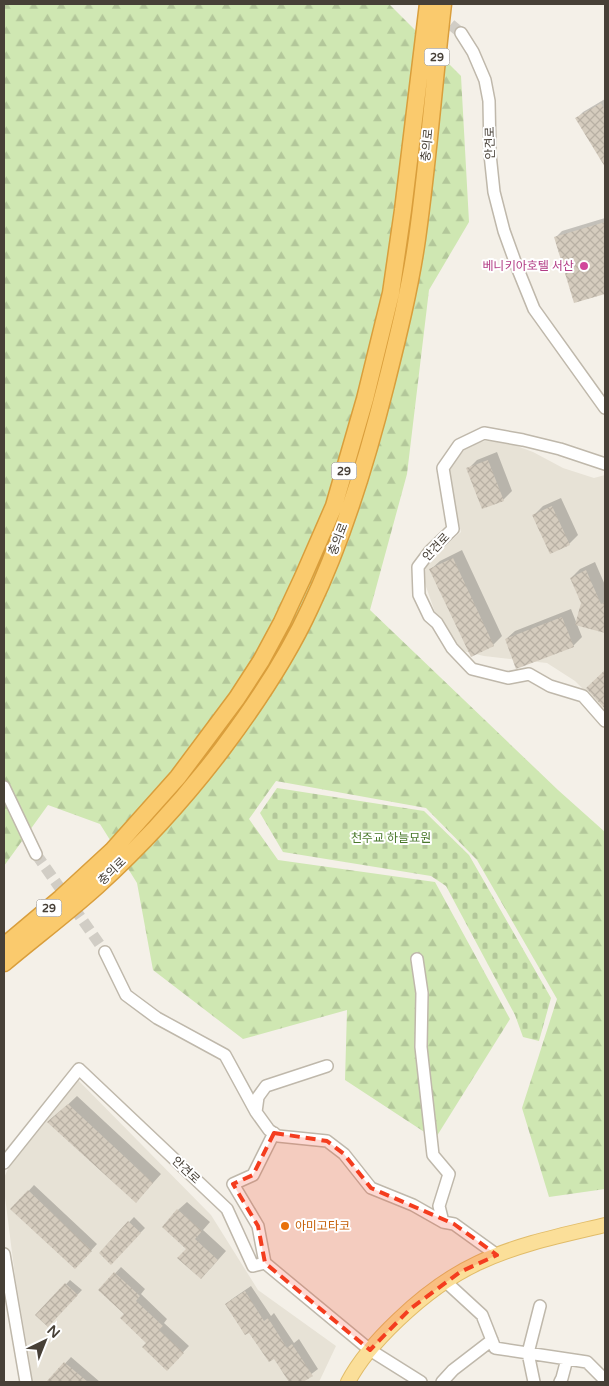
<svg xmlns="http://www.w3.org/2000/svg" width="609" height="1386" font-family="'Varela Round','Noto Sans KR',sans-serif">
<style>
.residential{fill:#e7e2d6}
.forest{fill:url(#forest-firs)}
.cemetery{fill:url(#cemetery-stones)}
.shadow{fill:#0003}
.building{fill:url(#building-cross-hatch)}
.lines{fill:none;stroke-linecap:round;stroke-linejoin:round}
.minor-tunnel{stroke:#d1cdc5;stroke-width:11;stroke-dasharray:11 5.5;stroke-linecap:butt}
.minor-casing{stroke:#bfb8ab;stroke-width:14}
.major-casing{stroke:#e1bc69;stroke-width:16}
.highway-casing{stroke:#d99e3c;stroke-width:19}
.minor{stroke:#fff;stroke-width:11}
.major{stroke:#fbdf99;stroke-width:14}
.highway{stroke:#faca6d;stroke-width:16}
.marked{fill:#f43d1f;fill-opacity:0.2;stroke:#f43d1f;stroke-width:4;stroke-dasharray:10 6;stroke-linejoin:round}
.hotel-dot{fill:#d1479c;stroke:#fff;stroke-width:2}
.food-dot{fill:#e8710a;stroke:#fff;stroke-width:2}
.labels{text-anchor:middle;stroke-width:4;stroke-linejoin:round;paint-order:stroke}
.shield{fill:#fff;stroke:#7e7973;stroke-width:1}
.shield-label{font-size:11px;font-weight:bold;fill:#474037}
.street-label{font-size:12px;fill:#474037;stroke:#fff}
.hotel-label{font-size:12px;fill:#b23c85;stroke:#fff;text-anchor:end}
.park-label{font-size:12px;fill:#49782b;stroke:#fff}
.food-label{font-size:12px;fill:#c56008;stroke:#fff;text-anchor:start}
</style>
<defs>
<pattern id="forest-firs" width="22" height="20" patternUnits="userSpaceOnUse" patternTransform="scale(1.25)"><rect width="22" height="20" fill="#cfe7b2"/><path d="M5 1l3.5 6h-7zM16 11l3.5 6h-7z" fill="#b3c79a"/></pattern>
<pattern id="cemetery-stones" width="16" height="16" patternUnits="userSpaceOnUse" patternTransform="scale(1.25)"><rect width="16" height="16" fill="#cfe7b2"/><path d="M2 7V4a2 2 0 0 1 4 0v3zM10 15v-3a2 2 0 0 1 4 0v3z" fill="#b3c79a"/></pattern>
<pattern id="building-cross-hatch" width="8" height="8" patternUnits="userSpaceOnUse" patternTransform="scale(1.25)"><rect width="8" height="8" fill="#d5ccbe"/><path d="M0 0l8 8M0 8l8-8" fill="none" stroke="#b8b0a4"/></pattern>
</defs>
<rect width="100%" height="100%" fill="#f4f0e8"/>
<!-- residential -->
<path class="residential" d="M 485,441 L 506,442 L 533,452 L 563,468 L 594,478 L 605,475 L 605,711 L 575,681 L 547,663 L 484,656 L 463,651 L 436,615 L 424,581 L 426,563 L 461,532 L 450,491 L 450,468 L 468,445 Z
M 74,1076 L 211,1215 L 258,1290 L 336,1346 L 319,1382 L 31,1382 L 30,1363 L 15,1276 L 4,1189 L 4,1178 L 14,1155 Z"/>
<!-- forest -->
<path class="forest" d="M 4,4 L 389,4 L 461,76 L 469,222 L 429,290 L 407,474 L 370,610 L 558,790 L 605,832 L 605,1189 L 549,1197 L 522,1108 L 557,999 L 477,860 L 426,808 L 276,781 L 249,819 L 278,860 L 435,882 L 510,1019 L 435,1139 L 345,1080 L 347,1010 L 243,1039 L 153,970 L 137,883 L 100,824 L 48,805 L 4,866 Z"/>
<!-- cemetery -->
<path class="cemetery" d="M 277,788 L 424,811 L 469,855 L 551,998 L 539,1041 L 523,1037 L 515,1015 L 446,886 L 431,876 L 283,852 L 260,813 Z"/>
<!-- shadow -->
<path class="shadow" d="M 605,99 L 605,165 L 577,118 L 583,112 Z
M 605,218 L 605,293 L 575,302 L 556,237 L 562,231 Z
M 497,452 L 512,491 L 503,500 L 468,469 L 477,460 Z
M 561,498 L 578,535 L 569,544 L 534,515 L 543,506 Z
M 462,550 L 502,636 L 493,645 L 431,569 L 440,561 Z
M 595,562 L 605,585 L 605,632 L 577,624 L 583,603 L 571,578 L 580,569 Z
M 571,609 L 582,637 L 573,646 L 506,639 L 515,631 Z
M 77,1096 L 161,1174 L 144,1193 L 58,1114 Z
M 34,1185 L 97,1244 L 75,1268 L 12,1209 Z
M 187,1202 L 210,1222 L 203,1230 L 226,1251 L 210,1269 L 188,1249 L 178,1210 Z
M 134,1217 L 145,1228 L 111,1263 L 100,1253 Z
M 121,1267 L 145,1289 L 141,1294 L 167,1319 L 164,1323 L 189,1346 L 167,1369 L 126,1314 L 100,1290 Z
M 70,1280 L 82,1290 L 48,1325 L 37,1315 Z
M 251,1286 L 271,1316 L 274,1313 L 294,1343 L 299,1339 L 318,1369 L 301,1382 L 291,1382 L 274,1357 L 226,1304 L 232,1299 Z
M 71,1357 L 100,1382 L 51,1382 L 49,1381 Z"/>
<!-- building -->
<path class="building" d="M 601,103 L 605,110 L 605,167 L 575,118 Z
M 605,222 L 605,294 L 574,303 L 554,237 Z
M 488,460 L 504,501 L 482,509 L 466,468 Z
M 552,506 L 570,545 L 550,554 L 532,515 Z
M 453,558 L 494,646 L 471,657 L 429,569 Z
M 586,570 L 601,604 L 605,602 L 605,633 L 575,625 L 581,603 L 570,578 Z
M 562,617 L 574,647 L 516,669 L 505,639 Z
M 605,670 L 605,709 L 586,688 Z
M 68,1104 L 153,1183 L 136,1203 L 47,1122 Z
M 28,1190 L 92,1251 L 75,1269 L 10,1209 Z
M 177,1209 L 202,1231 L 195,1239 L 218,1260 L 201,1279 L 177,1258 L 186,1249 L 162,1227 Z
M 128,1221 L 141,1233 L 111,1265 L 99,1253 Z
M 114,1272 L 140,1296 L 136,1301 L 163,1326 L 159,1330 L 184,1353 L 167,1371 L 142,1347 L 146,1343 L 120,1318 L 124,1314 L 98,1290 Z
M 65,1283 L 78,1295 L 48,1327 L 35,1315 Z
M 245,1291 L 264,1321 L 268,1318 L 287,1348 L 292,1344 L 313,1376 L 303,1382 L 289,1382 L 274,1359 L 269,1362 L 249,1333 L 245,1335 L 225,1304 Z
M 64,1362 L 88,1382 L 46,1382 Z"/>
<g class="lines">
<!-- minor-tunnel -->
<path class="minor-tunnel" d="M 438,14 L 461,33
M 36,854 L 105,952"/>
<!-- minor casing -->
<g class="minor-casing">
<path id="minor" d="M 461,33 L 473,52 L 485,80 L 489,101 L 490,154 L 494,192 L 504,231 L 517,267 L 534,309 L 605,408
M 605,464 L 560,449 L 523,440 L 484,433 L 459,445 L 443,468 L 453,529 L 430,551 L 418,567 L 419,595 L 429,616 L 437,623 L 452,648 L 472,669 L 508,678 L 529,674 L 550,686 L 583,696 L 605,721
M 4,787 L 36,854
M 105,952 L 126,995 L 157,1018 L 225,1055 L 256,1112 L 269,1130 L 278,1136 L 327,1141 L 344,1154 L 371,1188 L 413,1205 L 443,1222 L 454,1224 L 497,1255
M 417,959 L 422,993 L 421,1047 L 433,1155 L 449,1174 L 439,1206 L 443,1222
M 256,1112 L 258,1097 L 266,1086 L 327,1066
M 4,1163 L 79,1069 L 227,1209 L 253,1266 L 265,1263 L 370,1350 L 421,1382
M 4,1254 L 26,1382
M 265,1263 L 258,1226 L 233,1184 L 253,1175 L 274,1133
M 445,1281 L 482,1315 L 495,1348 L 587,1362 L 605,1380
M 442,1382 L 453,1370 L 492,1340
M 534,1382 L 528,1353 L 540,1306
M 560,1382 L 562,1378 L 567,1359"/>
</g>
<!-- major casing -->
<g class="major-casing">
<path id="major" d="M 348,1382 C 360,1359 379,1338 398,1320 C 422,1297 448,1277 478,1263 C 518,1244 563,1235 605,1225"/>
</g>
<!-- highway casing -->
<g class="highway-casing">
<path id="highway" d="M 4,946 L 61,898 L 112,851 L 178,777 L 237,698 L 261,661 L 282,622 L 303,577 L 334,506 L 365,399 L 391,293 L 403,210 L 428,4
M 4,963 C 35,937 67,913 97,886 C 143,844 186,797 223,748 C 256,704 287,658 310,608 C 344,537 367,460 386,384 C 398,336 410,288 417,239 C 428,161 434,82 443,4"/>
</g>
<!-- minor -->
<use href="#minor" class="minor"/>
<!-- major -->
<use href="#major" class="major"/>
<!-- highway -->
<use href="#highway" class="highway"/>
</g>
<!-- marked area -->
<path class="marked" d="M 274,1133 L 327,1141 L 344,1154 L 371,1188 L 454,1224 L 497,1255 L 460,1272 L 410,1309 L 370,1350 L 265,1263 L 258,1226 L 233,1184 L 253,1175 Z"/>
<!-- markers -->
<circle class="hotel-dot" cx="584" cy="266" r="5"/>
<circle class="food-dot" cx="285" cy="1226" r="5"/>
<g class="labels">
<!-- shield labels -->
<g class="shield">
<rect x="424.5" y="48.5" width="25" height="17" rx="4"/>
<rect x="331.5" y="462.5" width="25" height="17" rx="4"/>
<rect x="36.5" y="899.5" width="25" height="17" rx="4"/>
</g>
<g class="shield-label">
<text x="437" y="61">29</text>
<text x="344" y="475">29</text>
<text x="49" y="912">29</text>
</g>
<!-- street labels -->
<g class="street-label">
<text transform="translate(490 143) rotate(-91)" y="4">안견로</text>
<text transform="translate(427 145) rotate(-84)" y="4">충의로</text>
<text transform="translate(338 539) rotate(-69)" y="4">충의로</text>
<text transform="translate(436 547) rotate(-47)" y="4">안견로</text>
<text transform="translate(112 871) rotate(-44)" y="4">충의로</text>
<text transform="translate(186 1170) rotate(43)" y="4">안견로</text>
</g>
<!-- hotel labels -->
<g class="hotel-label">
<text x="574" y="270">베니키아호텔 서산</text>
</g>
<!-- park labels -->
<g class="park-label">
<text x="391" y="842">천주교 하늘묘원</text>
</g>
<!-- food labels -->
<g class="food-label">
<text x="295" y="1230">아미고타코</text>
</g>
</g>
<!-- border -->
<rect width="609" height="1386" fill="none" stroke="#474037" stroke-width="10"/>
<!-- north arrow -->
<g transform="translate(45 1341) rotate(43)" stroke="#ffffff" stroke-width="4" paint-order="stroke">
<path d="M0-4L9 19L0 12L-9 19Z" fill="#474037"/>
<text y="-8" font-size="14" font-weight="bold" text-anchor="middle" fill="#474037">N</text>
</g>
</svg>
